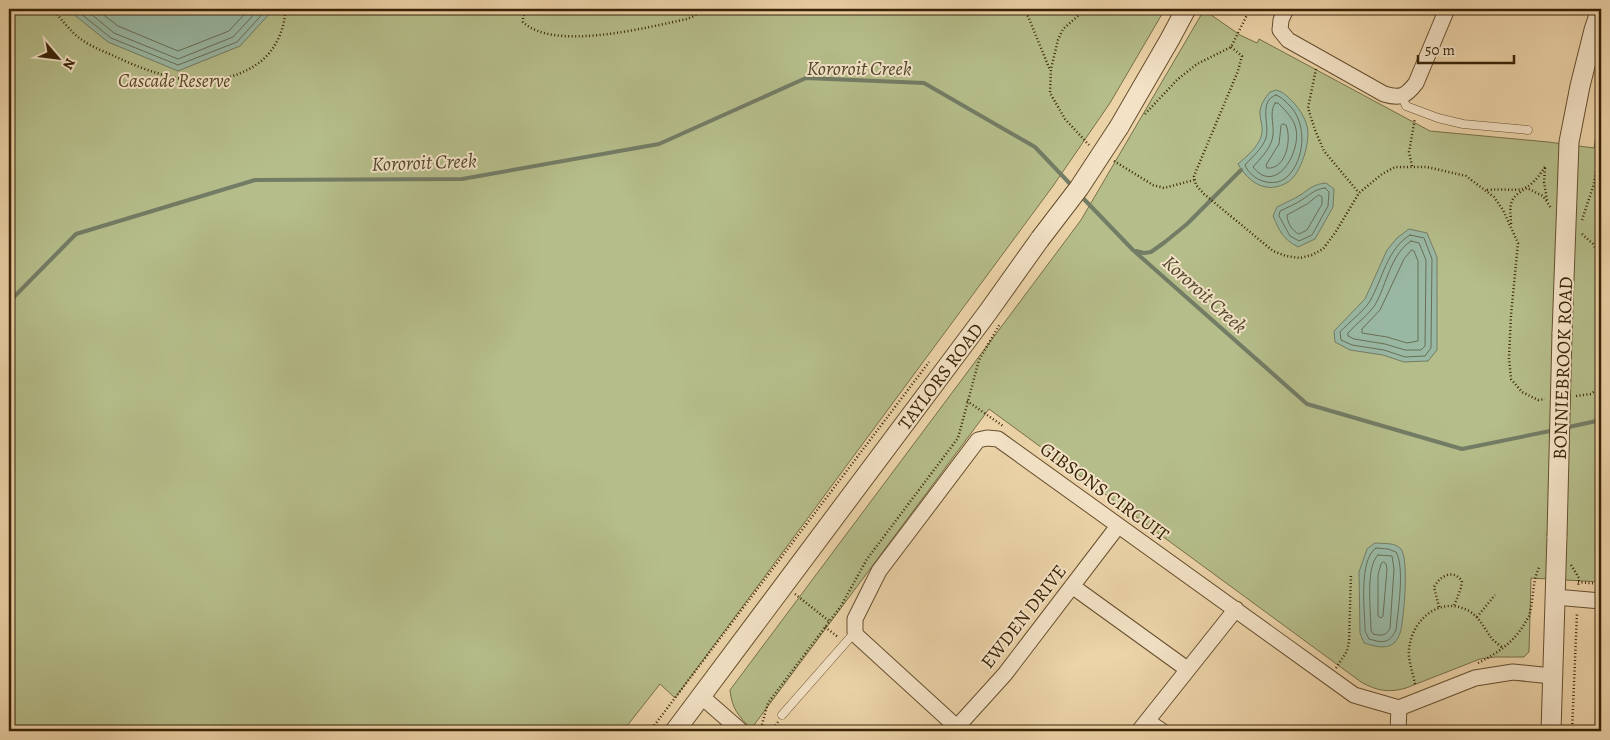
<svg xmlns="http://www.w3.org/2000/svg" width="1610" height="740" font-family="Alegreya,serif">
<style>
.green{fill:#b5bd8a;stroke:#777048}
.water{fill:#99b8a4;stroke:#737c65}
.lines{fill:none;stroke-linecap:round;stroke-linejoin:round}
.shore{stroke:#696e55;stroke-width:1}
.stream{stroke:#737c65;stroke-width:4}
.service-casing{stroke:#664f2e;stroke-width:9}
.minor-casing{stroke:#664f2e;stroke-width:17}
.tertiary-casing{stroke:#664f2e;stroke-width:21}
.path{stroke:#392306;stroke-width:2.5;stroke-dasharray:1 2.5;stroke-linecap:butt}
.service{stroke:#f3e2c6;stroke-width:8}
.minor{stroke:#f3e2c6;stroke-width:15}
.tertiary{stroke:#f3e2c6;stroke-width:19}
.tertiary-bridge-casing{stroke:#664f2e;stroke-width:21;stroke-linecap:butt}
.tertiary-bridge{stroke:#f3e2c6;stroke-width:19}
.labels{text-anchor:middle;stroke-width:4;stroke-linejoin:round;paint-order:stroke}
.park-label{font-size:19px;font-style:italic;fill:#584a27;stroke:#f3e2c6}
.street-label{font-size:19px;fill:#392306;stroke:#f3e2c6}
.water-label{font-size:20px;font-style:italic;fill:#51482e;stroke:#f3e2c6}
</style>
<rect width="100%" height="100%" fill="#ecd3a8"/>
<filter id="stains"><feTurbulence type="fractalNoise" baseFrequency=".004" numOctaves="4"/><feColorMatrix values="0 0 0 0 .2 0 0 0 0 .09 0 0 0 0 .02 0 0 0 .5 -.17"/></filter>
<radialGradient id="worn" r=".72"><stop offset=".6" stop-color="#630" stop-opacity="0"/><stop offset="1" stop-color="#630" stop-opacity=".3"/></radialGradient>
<!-- green -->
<path class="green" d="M 9,9 L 1165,9 L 1110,103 L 1053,186 L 675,698 L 660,684 L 623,731 L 9,731 Z
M 1204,10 L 1240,35 L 1257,43 L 1259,39 L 1430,131 L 1548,142 L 1594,148 L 1601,108 L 1601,582 L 1531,578 L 1529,652 L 1524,657 L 1495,657 L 1480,659 L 1406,688 C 1389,693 1377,691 1361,682 L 989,409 L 751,729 C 738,715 732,709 730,690 L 1081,220 Z"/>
<!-- water -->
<path class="water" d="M 67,9 L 271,9 L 272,11 L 240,46 L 178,71 L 108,42 Z
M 1276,90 C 1284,92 1288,97 1294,103 C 1300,110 1305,118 1307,126 C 1311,141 1301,174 1288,182 C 1267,195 1249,183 1238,164 C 1247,156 1257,148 1261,137 C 1264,128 1260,121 1260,113 C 1260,105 1265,98 1270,92 Z
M 1326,183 L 1334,189 L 1333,207 L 1315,239 L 1298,247 C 1282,238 1280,232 1273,216 L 1277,207 C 1285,203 1294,199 1302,194 C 1310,188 1315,184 1326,183 Z
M 1409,229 L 1427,233 L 1437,257 L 1437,350 L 1428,361 L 1404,362 L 1383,355 L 1350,350 L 1335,342 L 1334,331 L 1365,299 L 1387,250 L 1397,238 Z
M 1375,543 C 1383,544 1395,542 1401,549 C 1409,559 1404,615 1401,630 C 1400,634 1397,641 1394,643 C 1386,650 1374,646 1364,643 L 1360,633 L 1359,572 L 1367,549 Z"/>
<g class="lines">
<!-- shore -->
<path class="shore" d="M 75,9 L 111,38 L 178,65 L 237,42 L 267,9
M 85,9 L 114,33 L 178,59 L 233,37 L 259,9
M 96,9 L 118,26 L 178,51 L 229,31 L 249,9
M 1276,95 C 1282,97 1286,102 1291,107 C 1307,125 1305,160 1287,177 C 1273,189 1251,180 1245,165 C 1252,157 1262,149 1266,138 C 1270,125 1258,101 1276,95 Z
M 1275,103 L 1278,103 C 1286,111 1294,119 1296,129 C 1301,152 1276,196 1253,167 C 1260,159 1269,150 1272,140 C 1276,127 1268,114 1275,103 Z
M 1283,124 L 1286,125 C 1292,139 1286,170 1267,168 L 1266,165 L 1279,144 L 1281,126 Z
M 1325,188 L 1329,192 L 1328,206 L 1312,235 L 1299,241 L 1290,236 L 1279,216 L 1280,211 C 1288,207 1296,204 1303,199 C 1311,194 1315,189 1325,188 Z
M 1319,195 L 1322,197 L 1322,204 L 1307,230 L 1299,234 C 1292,231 1287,222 1287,215 L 1307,204 Z
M 1410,235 L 1424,238 L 1432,259 L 1431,348 L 1425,356 L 1405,357 L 1384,350 L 1352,345 L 1341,340 L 1340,332 C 1349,322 1363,312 1370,301 C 1383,278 1387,249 1410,235 Z
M 1411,241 L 1419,243 L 1426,260 L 1425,346 L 1421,350 L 1405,350 L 1385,344 L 1354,339 L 1348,336 L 1348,333 C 1356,324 1368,315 1375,305 C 1387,284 1390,255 1411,241 Z
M 1412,250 L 1414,251 L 1418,261 L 1418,341 L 1407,343 L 1387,337 L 1362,333 L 1362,329 L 1380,310 L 1404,259 Z
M 1376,548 L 1388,549 L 1396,552 C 1405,567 1398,611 1396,630 C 1389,644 1383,643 1369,639 L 1365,631 C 1365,611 1358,560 1376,548 Z
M 1378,555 L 1392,556 L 1394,569 L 1390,628 C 1386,636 1382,636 1373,634 L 1371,630 C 1371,612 1365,567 1378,555 Z
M 1384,562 L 1386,564 L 1387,569 L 1383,616 L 1381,618 L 1378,616 L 1378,575 L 1381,564 Z"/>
<!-- stream -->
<path class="stream" d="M 1080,195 L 1133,250 L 1307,404 L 1462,449 L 1555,430
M 1136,251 L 1144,253 L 1151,252 L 1165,242 L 1187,224 L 1241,170
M 9,302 L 76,234 L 255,180 L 462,179 L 659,144 L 806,78 L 924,83 L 1035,147 L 1074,188
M 1564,428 L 1601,420"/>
<!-- service casing -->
<g class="service-casing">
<path id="service" d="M 1402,96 L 1406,106 L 1438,118 L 1463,124 L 1528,130
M 782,715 L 855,632"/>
</g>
<!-- minor casing -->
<g class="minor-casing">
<path id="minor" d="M 1286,9 L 1281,20 L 1280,30 L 1288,40 L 1384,94 C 1401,99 1406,96 1416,83 L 1447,9
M 1072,586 L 1187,669
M 1555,597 L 1601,601
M 701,696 L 741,731
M 1399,708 L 1475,678 L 1513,672 L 1552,676
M 1147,721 L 1162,731
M 957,727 L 1005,674 L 1118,526
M 961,731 L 857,636 L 855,632 L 855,619 L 879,571 L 978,440 L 987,438 L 998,439 L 1354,695 L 1399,708 L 1398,731
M 1139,731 L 1236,609"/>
</g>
<!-- tertiary casing -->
<g class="tertiary-casing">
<path id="tertiary" d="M 1119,127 L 1170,39 L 1186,9
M 1562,334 L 1569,142 L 1580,86 L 1594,30 L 1601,9
M 675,731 L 988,312 L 1040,239
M 1551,731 L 1557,536"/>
</g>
<!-- path -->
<path class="path" d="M 52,9 C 61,18 68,29 78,37 C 88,45 100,50 112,55 C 158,77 214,96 260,62 C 275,51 286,27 285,9
M 528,9 L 523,16 L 523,22 C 554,52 648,27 687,19 L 694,16 L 703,9
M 1025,9 L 1050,70
M 1086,9 L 1063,29 L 1058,40 L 1051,69 L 1050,93 L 1065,119 L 1089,145
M 1231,47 L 1242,56 L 1238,71 L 1194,176 L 1196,185 L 1204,194 L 1273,251 L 1286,256 L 1300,258 L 1312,255 L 1323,249 L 1335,233 L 1359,193 L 1382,174 L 1395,167 L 1427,167 L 1466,176 L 1494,197 L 1503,210 L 1518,243 L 1511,315 L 1509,358 L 1511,379 L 1522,392 L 1538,400 L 1545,399
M 1316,69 L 1308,108 L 1315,130 L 1324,151 L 1359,193
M 1145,114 L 1178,79 L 1197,64 L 1231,47 L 1250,9
M 1114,161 L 1153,185 L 1164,188 L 1194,180
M 1412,166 L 1409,152 L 1415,118
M 1545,168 L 1544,182 L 1547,200
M 1487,190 C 1519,187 1524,199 1545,167
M 1582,220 L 1593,187 L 1601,149
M 1511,224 C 1510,204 1508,198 1527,188 L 1543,196 L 1551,208
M 1582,234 L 1593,244 L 1601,258
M 1576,396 L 1591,394 L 1601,386
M 967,401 L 1003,426
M 1571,565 L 1579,578 L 1578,587
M 1578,582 L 1601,584
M 795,594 L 829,621
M 1439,607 L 1434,587 C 1441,575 1453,569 1462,581 L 1461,588 L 1454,606
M 1477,617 L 1495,595
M 825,627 L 838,637
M 1478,663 C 1498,653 1514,642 1525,623 C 1527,619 1530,616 1530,612 C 1534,597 1532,580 1540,566
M 1336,668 L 1347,651 L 1349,642 L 1351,574
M 1415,684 C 1413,673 1408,661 1409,650 C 1411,620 1440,595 1469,611 C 1481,618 1485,631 1494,641 C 1497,643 1500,646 1503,648
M 650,731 L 929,362
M 759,731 L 761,728 L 768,703 L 841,606 L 867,559 L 958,438 L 979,360 L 1000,324
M 771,731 L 778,722
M 1572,731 L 1577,613"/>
<!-- service -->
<use href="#service" class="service"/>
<!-- minor -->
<use href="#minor" class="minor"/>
<!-- tertiary -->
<use href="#tertiary" class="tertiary"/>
<!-- tertiary-bridge casing -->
<g class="tertiary-bridge-casing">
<path id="tertiary-bridge" d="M 1040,239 L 1079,188 L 1119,127
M 1557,536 L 1562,334"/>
</g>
<!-- tertiary-bridge -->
<use href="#tertiary-bridge" class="tertiary-bridge"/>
</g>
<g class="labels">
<!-- park labels -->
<g class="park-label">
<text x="174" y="87">Cascade Reserve</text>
</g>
<!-- street labels -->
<g class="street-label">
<text transform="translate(1562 368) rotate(-88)" y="7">BONNIEBROOK ROAD</text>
<text transform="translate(940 376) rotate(-53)" y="7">TAYLORS ROAD</text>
<text transform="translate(1105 491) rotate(36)" y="7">GIBSONS CIRCUIT</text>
<text transform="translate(1023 616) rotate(-52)" y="7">EWDEN DRIVE</text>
</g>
<!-- water labels -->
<g class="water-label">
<text x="859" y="75">Kororoit Creek</text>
<text transform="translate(424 162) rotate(-2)" y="7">Kororoit Creek</text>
<text transform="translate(1205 294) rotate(42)" y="7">Kororoit Creek</text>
</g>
</g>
<!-- margin -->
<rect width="1610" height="740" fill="none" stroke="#ecd3a8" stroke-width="30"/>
<rect x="10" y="10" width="1590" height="720" fill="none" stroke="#392306" stroke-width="2.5"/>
<rect x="15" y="15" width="1580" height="710" fill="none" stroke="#392306"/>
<!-- north arrow -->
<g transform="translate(58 58) rotate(118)" stroke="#f3e2c6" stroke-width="4" paint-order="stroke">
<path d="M0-4L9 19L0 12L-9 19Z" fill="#392306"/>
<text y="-8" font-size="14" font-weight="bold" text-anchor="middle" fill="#392306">N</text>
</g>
<!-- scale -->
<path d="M1418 55v8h96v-8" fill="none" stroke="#392306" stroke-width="2.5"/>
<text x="1425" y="55" font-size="15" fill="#392306" stroke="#f3e2c6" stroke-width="4" paint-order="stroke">50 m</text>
<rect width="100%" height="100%" filter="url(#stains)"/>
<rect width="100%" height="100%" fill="url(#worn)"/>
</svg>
